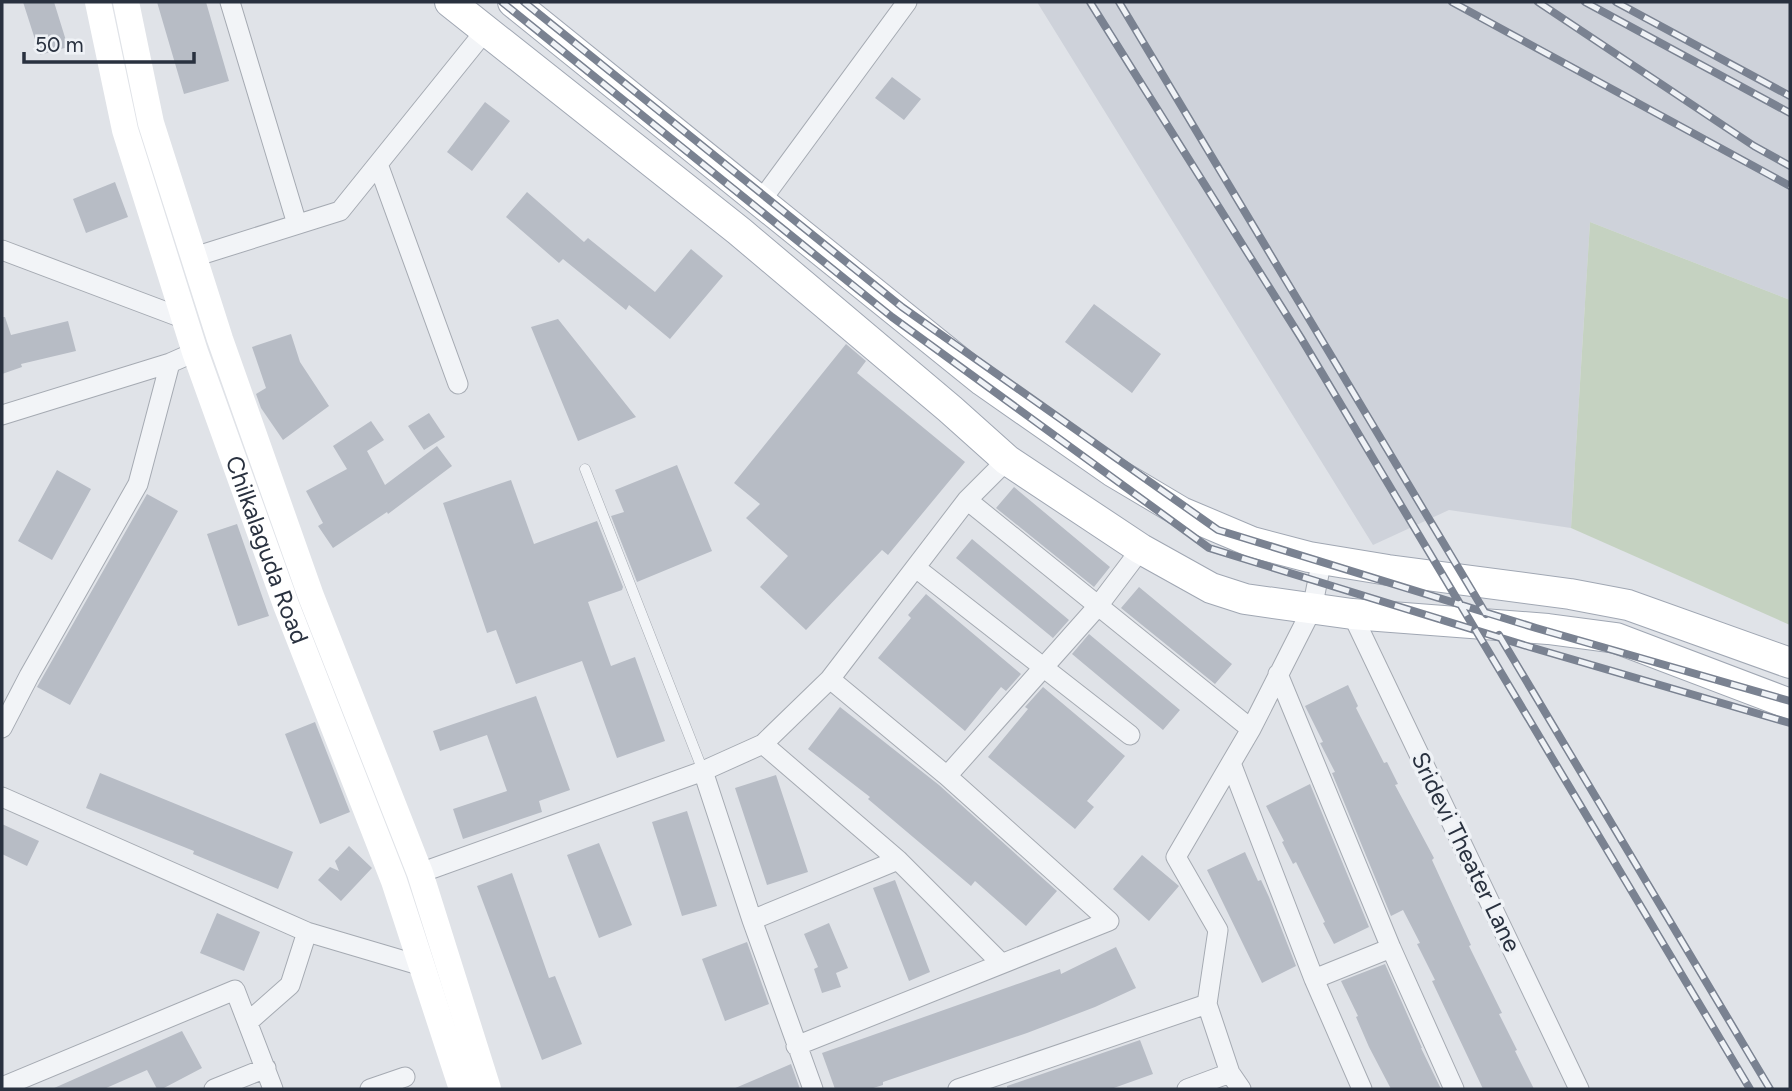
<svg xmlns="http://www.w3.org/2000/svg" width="1792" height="1091" font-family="Figtree,sans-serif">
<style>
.built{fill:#ced2da}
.green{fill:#c5d2c1}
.building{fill:#b7bcc5}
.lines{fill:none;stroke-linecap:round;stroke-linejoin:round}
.service-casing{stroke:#a5aab2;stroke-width:11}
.minor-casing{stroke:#a5aab2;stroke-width:21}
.primary-casing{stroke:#a0a7b3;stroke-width:32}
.service{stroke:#f2f4f7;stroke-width:10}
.minor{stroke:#f2f4f7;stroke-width:19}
.secondary{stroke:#fff;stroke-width:26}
.primary{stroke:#fff;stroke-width:30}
.rail-casing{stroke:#7a8291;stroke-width:8}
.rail{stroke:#eff2f6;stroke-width:5;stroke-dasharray:16;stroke-linecap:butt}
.labels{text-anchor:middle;stroke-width:7;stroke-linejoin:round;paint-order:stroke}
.street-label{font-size:24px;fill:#29313f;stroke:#eff2f6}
</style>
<rect width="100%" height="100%" fill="#e0e3e8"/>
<!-- built -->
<path class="built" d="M 1037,2 L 1790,2 L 1790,300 L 1590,222 L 1571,528 L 1449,510 L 1373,545 Z"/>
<!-- green -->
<path class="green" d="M 1590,222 L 1790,300 L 1790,625 L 1571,528 Z"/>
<!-- building -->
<path class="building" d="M 23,2 L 54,2 L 68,47 L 40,55 Z
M 157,2 L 206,2 L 229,81 L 184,94 Z
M 892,77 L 921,99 L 904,120 L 875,98 Z
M 485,102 L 510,121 L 472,171 L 447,152 Z
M 115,182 L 128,217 L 86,233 L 73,199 Z
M 527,192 L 584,242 L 588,238 L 655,292 L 691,249 L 723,276 L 670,339 L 629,305 L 626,310 L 563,259 L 559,263 L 506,217 Z
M 1094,304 L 1161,354 L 1132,393 L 1065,342 Z
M 2,317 L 5,317 L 11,335 L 68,321 L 76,351 L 21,364 L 22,367 L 2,374 Z
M 558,319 L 636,417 L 578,441 L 531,327 Z
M 291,334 L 300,362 L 329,406 L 283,440 L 261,408 L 256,394 L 266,388 L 252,347 Z
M 846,344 L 866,361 L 857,373 L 965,462 L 888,555 L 882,550 L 806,630 L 760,587 L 788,556 L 746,518 L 760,504 L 734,483 Z
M 429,413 L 445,437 L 424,450 L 408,426 Z
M 371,421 L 384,440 L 367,451 L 385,485 L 437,446 L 452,466 L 388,514 L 387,512 L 333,548 L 318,526 L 323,523 L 306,491 L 347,469 L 333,446 Z
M 677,465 L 712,551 L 637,582 L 611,516 L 624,512 L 615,490 Z
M 57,470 L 91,489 L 52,560 L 18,541 Z
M 511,480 L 534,544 L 597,521 L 623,587 L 622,590 L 588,602 L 611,666 L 635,657 L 665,741 L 617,758 L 582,661 L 516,684 L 496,630 L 487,633 L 443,503 Z
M 1014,487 L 1110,567 L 1094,587 L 996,508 Z
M 147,494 L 178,511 L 70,705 L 37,687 Z
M 237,524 L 269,616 L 238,626 L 207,534 Z
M 972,539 L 1069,620 L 1053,638 L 956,558 Z
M 1139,587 L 1232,664 L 1215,684 L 1121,608 Z
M 926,594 L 1021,674 L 1006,691 L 1001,687 L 965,731 L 878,658 L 911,618 L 908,615 Z
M 1089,634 L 1180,710 L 1163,730 L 1072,654 Z
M 1348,685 L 1358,706 L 1356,708 L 1384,763 L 1387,762 L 1398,784 L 1395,785 L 1434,858 L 1432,860 L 1471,945 L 1469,946 L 1502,1013 L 1499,1014 L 1517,1050 L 1515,1051 L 1534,1089 L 1483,1089 L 1432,981 L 1435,980 L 1417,944 L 1420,943 L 1403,910 L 1391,916 L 1332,773 L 1335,772 L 1320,743 L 1323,742 L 1305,706 Z
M 1043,687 L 1125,756 L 1087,801 L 1094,807 L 1075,829 L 988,757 L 1028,709 L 1025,707 Z
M 536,696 L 570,790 L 539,801 L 542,812 L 463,839 L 453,809 L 507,791 L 487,735 L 440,751 L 433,731 Z
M 840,707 L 939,785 L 1057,891 L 1026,926 L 975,881 L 971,886 L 868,799 L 870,797 L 808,749 Z
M 315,722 L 350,812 L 320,824 L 285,734 Z
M 100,773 L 293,852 L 278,889 L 193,854 L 194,851 L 86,808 Z
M 776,775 L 808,872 L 767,885 L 735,788 Z
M 1310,784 L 1369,927 L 1334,944 L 1323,923 L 1325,922 L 1296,862 L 1293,864 L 1282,842 L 1284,841 L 1266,806 Z
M 687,811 L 717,906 L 682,916 L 652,822 Z
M 2,824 L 39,841 L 27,866 L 2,854 Z
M 599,843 L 632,925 L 599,938 L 567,855 Z
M 349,846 L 372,868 L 341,901 L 318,880 L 330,867 L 339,871 L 335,861 Z
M 1245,852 L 1258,881 L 1261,880 L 1269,897 L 1296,966 L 1262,983 L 1207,870 Z
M 1142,855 L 1179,886 L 1149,921 L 1113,889 Z
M 512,873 L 549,978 L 555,976 L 582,1044 L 542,1060 L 477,886 Z
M 895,880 L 930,972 L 909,981 L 873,888 Z
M 217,913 L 260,932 L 244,971 L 200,953 Z
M 829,923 L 848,968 L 836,973 L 841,987 L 822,993 L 814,969 L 818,967 L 804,934 Z
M 747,942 L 769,1004 L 725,1021 L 702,959 Z
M 1116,947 L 1136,988 L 1095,1007 L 1027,1033 L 883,1082 L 883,1085 L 870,1089 L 835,1089 L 822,1053 L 1060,969 L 1061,974 Z
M 1385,964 L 1422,1048 L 1421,1048 L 1441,1089 L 1391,1089 L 1369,1047 L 1356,1017 L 1358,1016 L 1341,981 Z
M 182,1031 L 202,1068 L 162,1089 L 157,1089 L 147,1070 L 104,1089 L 52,1089 Z
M 1140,1040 L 1153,1074 L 1111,1089 L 1007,1089 L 1007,1086 Z
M 791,1064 L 800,1089 L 733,1089 Z"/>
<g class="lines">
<!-- service casing -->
<g class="service-casing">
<path id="service" d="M 585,469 L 703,771"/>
</g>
<!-- minor casing -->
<g class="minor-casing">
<path id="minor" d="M 230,2 L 297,224
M 378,164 L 458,384
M 760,202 L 907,2
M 2,250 L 185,319
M 194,257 L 340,211 L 485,31
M 2,415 L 170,363 L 195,352
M 967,500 L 1251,729
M 916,568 L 1130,735
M 1352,614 L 1579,1089
M 1278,674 L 1391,948 L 1454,1089
M 2,728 L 29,676 L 138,484 L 170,363
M 763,744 L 898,860 L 1001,963
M 1231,763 L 1314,979 L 1362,1089
M 703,771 L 752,920 L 813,1089
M 947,776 L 1098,606 L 1141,549
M 2,797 L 307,932 L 422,966
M 420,873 L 703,771 L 763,744 L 830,679 L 967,500 L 1007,460
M 752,920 L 898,860
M 1314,979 L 1391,948
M 248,1022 L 290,985 L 307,932
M 796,1046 L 1109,921 L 947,776 L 830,679
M 2,1087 L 235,990 L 273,1089
M 214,1089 L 266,1068
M 370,1089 L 405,1077
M 958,1089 L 1207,1004
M 1187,1089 L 1230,1073
M 1241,1089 L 1230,1073 L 1207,1004 L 1218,930 L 1176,857 L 1251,729 L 1312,609 L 1322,559"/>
</g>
<!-- primary casing -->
<g class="primary-casing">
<path id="primary" d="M 450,2 L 739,231 L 950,409 L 1007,460 L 1141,549 L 1211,588 L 1245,599 L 1352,614 L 1548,629 L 1616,638 L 1790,704
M 513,2 L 983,381 L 1112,471 L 1181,512 L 1252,542 L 1309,557 L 1388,570 L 1570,594 L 1628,605 L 1790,663"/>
</g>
<!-- service -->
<use href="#service" class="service"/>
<!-- minor -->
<use href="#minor" class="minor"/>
<!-- secondary -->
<g class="secondary">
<path id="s1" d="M 98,2 L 125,130 L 195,352 L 286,605 L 394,881 L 462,1089"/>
<path d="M 126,2 L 151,123 L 220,339 L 311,596 L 420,873 L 488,1089"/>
</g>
<!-- primary -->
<use href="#primary" class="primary"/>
<!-- rail casing -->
<g class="rail-casing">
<path id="rail" d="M 502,2 L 892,317 L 1209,548 L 1530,647 L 1790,723
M 524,2 L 902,307 L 1218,530 L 1536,628 L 1790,701
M 1090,2 L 1301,338 L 1750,1089
M 1119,2 L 1486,614
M 1452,2 L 1790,186
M 1538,2 L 1754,146 L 1790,166
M 1585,2 L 1790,113
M 1616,2 L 1790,96
M 1499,635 L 1770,1089"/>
</g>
<!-- rail -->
<use href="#rail" class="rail"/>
</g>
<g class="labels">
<!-- street labels -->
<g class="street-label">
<text dy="8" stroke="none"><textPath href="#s1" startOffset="574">Chilkalaguda Road</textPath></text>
<text transform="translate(1466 852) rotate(64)" y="8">Sridevi Theater Lane</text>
</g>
</g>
<!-- border -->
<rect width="1792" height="1091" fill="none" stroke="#29313f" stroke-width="7"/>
<!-- scale -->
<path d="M24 52v10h170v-10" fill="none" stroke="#29313f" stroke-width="3.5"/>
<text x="35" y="52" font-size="21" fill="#29313f" stroke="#eff2f6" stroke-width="5" paint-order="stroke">50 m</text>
</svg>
